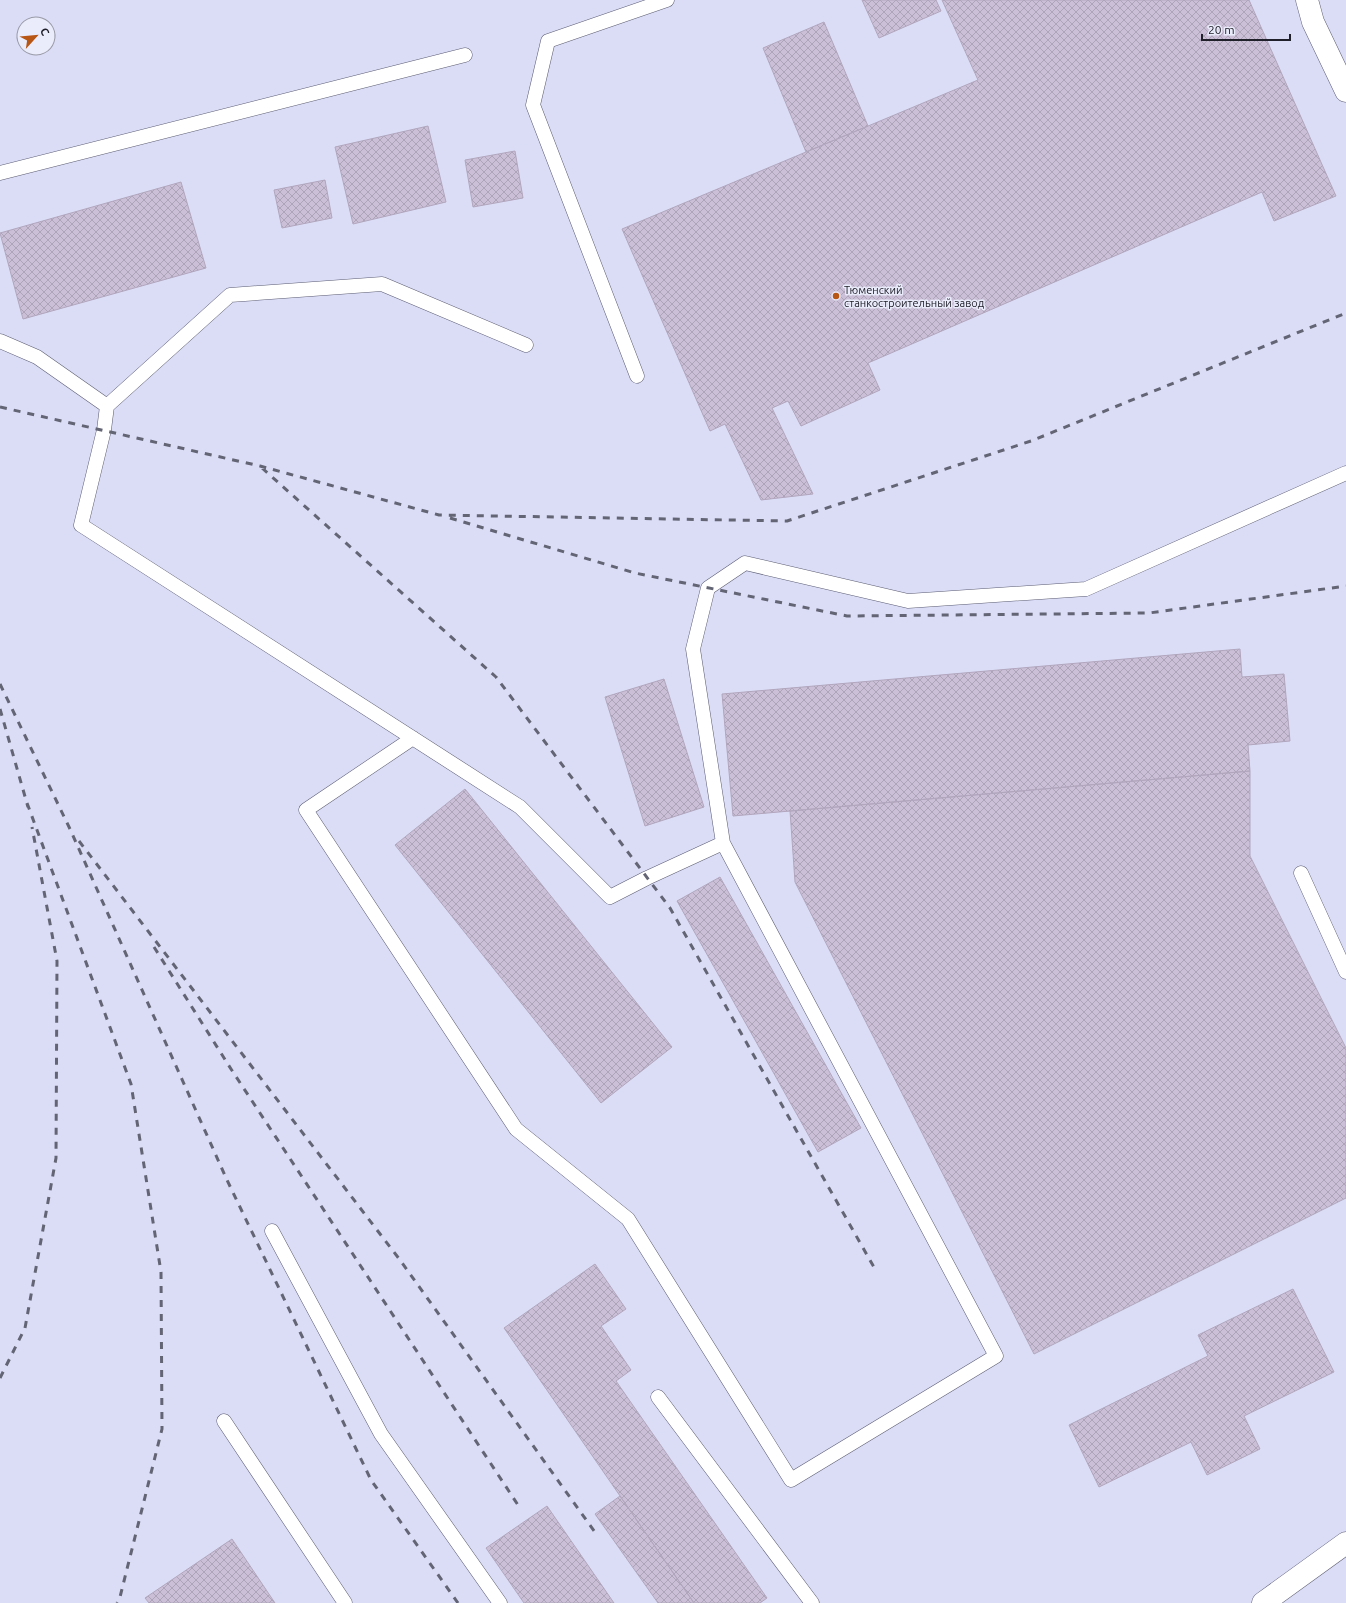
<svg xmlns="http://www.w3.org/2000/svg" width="1346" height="1603" font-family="Ubuntu,sans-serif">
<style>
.building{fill:url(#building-cross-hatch);stroke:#b1a6bd}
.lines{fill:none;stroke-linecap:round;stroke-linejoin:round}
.service-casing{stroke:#5b5c72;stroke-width:15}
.minor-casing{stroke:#5b5c72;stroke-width:23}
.tertiary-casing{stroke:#5b5c72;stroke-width:23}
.service{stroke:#fff;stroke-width:14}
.minor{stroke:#fff;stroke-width:22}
.tertiary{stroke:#fff;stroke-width:22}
.rail{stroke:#636474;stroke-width:3;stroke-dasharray:7 7;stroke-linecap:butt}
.poi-dot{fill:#b75615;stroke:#eaebfb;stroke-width:1.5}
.labels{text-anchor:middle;stroke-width:3;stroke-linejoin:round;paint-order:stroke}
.poi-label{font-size:11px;fill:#20202a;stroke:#eaebfb;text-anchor:start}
</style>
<defs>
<pattern id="building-cross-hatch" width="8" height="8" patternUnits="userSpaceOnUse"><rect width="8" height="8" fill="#cabfd6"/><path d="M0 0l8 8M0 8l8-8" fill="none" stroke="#ada4b8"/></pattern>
</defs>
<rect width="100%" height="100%" fill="#dbddf7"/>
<!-- building -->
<path class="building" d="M 862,0 L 936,0 L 941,11 L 879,38 Z
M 942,0 L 1249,0 L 1336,196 L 1274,221 L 1262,192 L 868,363 L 880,390 L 801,426 L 788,401 L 772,408 L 813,494 L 761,500 L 725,424 L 710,431 L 622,229 L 978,80 Z
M 824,22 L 868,126 L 806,152 L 763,48 Z
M 428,126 L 446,202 L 353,224 L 335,147 Z
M 515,151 L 523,198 L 473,207 L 465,160 Z
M 325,180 L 332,218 L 282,228 L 274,190 Z
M 181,182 L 206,268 L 23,319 L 0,233 Z
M 1240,649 L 1242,677 L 1284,674 L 1290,741 L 1248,745 L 1250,771 L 733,816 L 722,694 Z
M 664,679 L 704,807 L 645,826 L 605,697 Z
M 1250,771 L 1250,856 L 1346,1048 L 1346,1198 L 1034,1354 L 795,882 L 790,811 Z
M 465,789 L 672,1047 L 601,1103 L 395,845 Z
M 720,877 L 861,1128 L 818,1152 L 677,901 Z
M 595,1264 L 626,1309 L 601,1326 L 631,1370 L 616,1381 L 767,1598 L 760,1603 L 694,1603 L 504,1328 Z
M 1293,1289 L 1334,1372 L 1244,1416 L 1260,1449 L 1207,1475 L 1191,1442 L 1099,1487 L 1069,1425 L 1208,1356 L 1198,1335 Z
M 620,1496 L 694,1603 L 658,1603 L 595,1514 Z
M 547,1506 L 614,1603 L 524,1603 L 486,1548 Z
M 232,1539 L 275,1603 L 149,1603 L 145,1598 Z"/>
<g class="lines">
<!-- service casing -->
<g class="service-casing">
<path id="service" d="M 0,173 L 465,55
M 0,341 L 37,357 L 107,406
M 637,376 L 533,105 L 548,41 L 667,0
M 413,738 L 306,810 L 516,1129 L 628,1219 L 791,1480 L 996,1356 L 723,843 L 647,878 L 610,897 L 520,807 L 81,525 L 104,430 L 107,406 L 230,295 L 382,284 L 526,345
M 723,843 L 693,649 L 708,588 L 745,563 L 908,601 L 1086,589 L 1346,473
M 1301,873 L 1346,972
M 272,1231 L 381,1434 L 500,1603
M 658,1397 L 812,1603
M 224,1421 L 345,1603"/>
</g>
<!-- minor casing -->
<g class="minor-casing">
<path id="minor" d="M 1307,0 L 1313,22 L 1346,91"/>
</g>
<!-- tertiary casing -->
<g class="tertiary-casing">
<path id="tertiary" d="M 1263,1603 L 1346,1543"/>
</g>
<!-- service -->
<use href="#service" class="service"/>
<!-- minor -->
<use href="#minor" class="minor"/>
<!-- tertiary -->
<use href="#tertiary" class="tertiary"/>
<!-- rail -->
<path class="rail" d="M 0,407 L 260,466 L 439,515 L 787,521 L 1031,441 L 1346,313
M 262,468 L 496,677 L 670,908 L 875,1269
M 450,518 L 635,573 L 847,616 L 1149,613 L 1346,586
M 0,684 L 70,829 L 227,1180 L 371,1480 L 458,1603
M 0,709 L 28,807
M 27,803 L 131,1084 L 161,1272 L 162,1429 L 120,1597 L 117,1603
M 79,841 L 400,1260 L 597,1535
M 154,947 L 231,1069 L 518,1505
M 0,1378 L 25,1328 L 56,1158 L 57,961 L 32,827"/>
</g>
<!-- markers -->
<circle class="poi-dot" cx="836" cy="296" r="4"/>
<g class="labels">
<!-- poi labels -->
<g class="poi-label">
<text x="844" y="294">Тюменский<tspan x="844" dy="13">станкостроительный завод</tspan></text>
</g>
</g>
<!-- north arrow -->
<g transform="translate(36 36) rotate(63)"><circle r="19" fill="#eaebfb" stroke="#999aa7"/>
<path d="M0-3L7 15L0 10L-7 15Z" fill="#b75615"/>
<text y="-6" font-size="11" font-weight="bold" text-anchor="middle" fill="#20202a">С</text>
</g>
<!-- scale -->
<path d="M1202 34v6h88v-6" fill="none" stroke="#20202a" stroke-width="2"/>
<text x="1208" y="34" font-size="12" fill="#20202a" stroke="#eaebfb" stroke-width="3" paint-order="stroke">20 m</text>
</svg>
